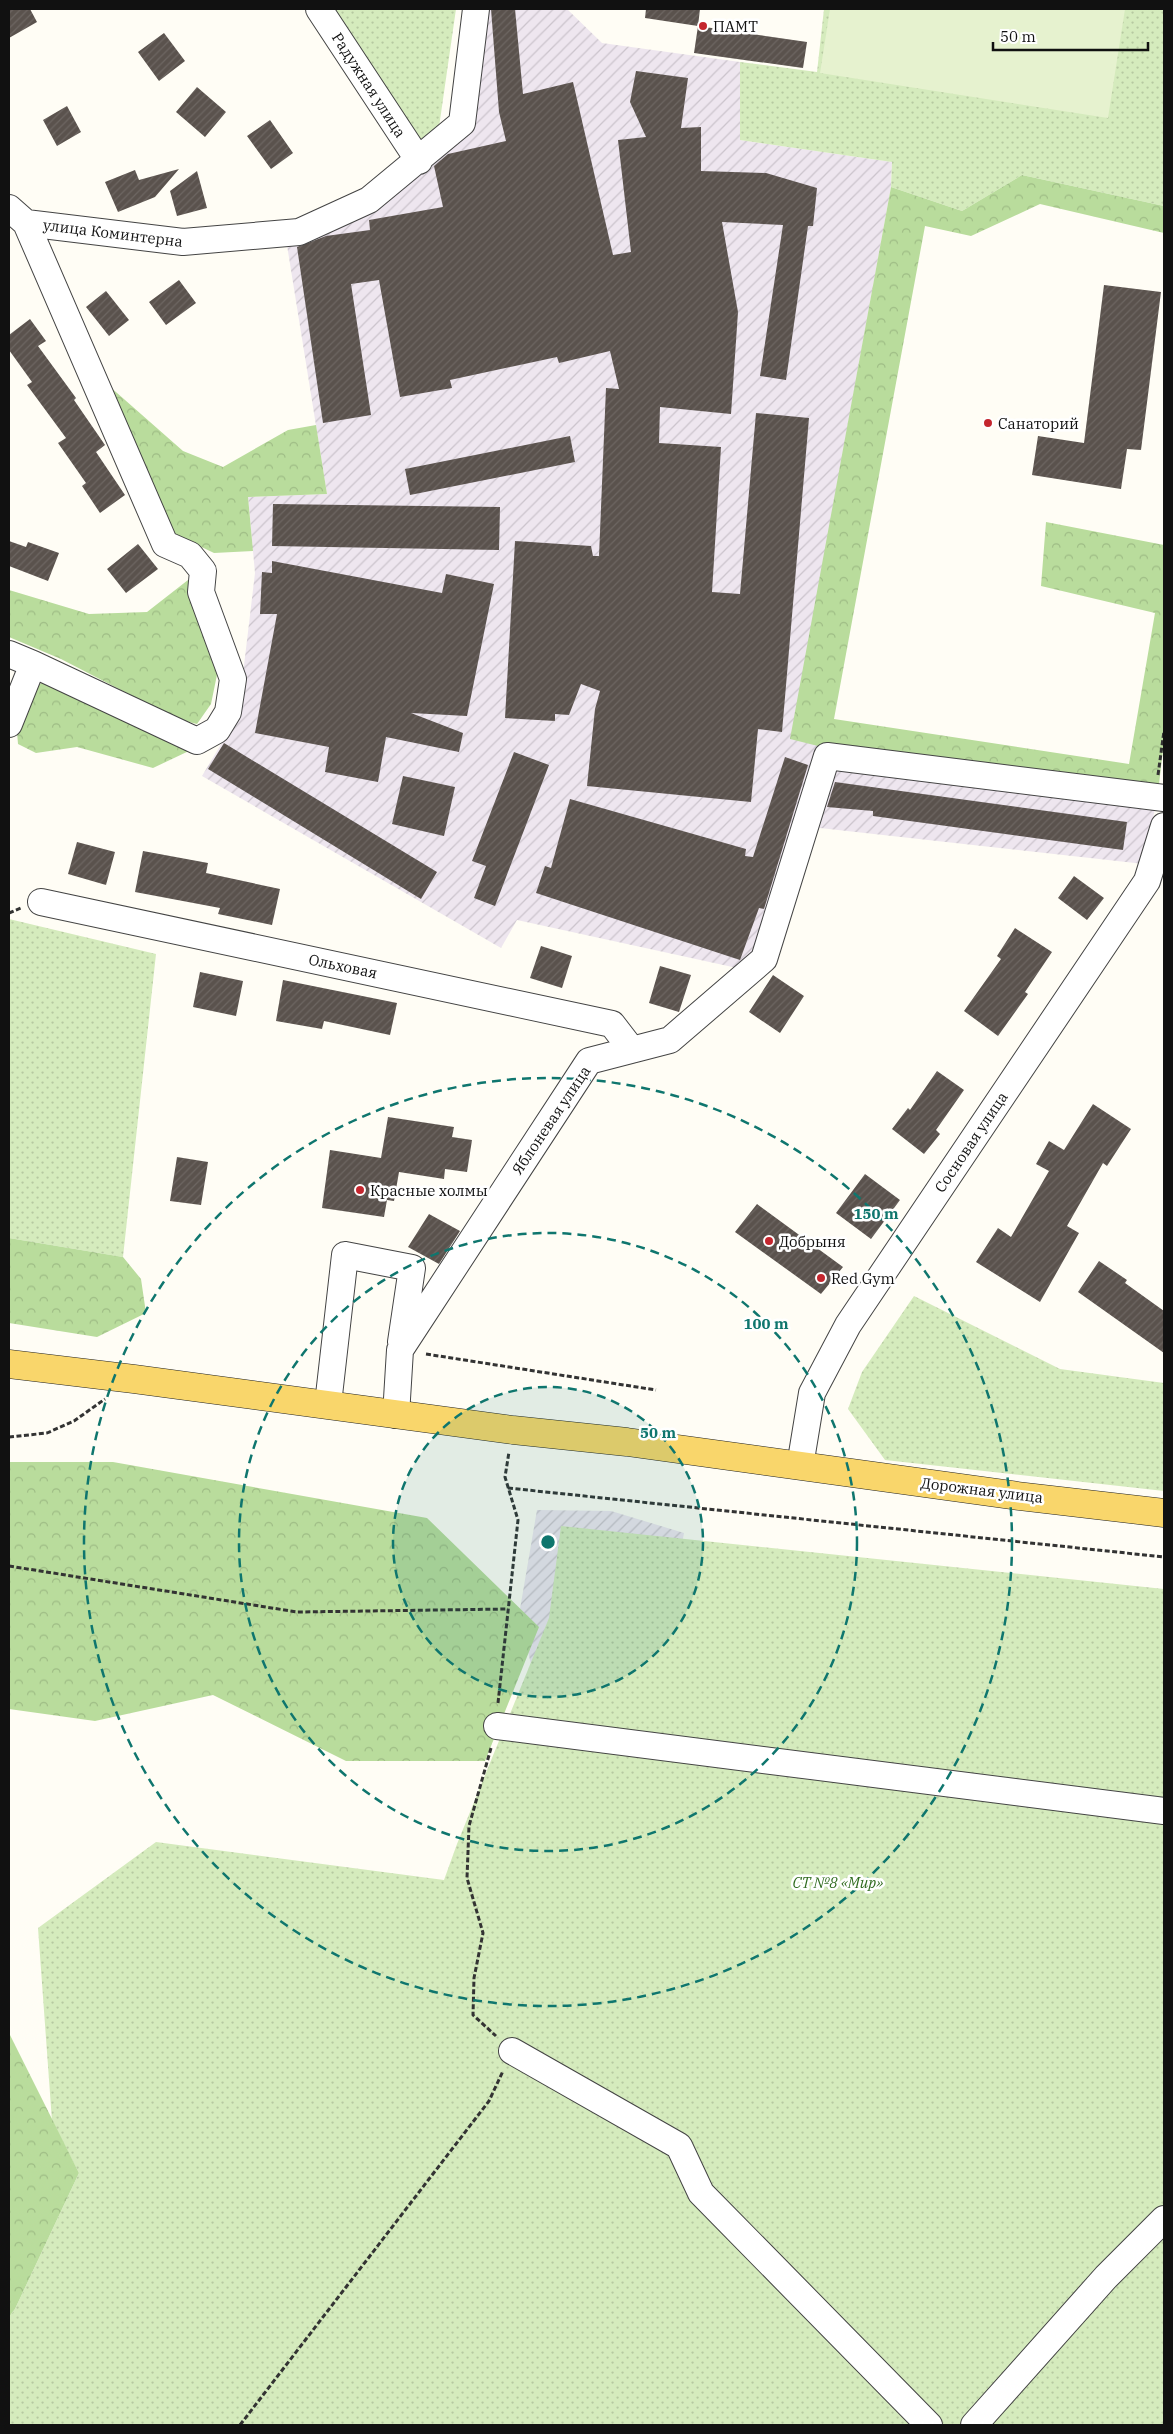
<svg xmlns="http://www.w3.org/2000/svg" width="1173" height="2434" font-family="'IBM Plex Serif',serif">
  <defs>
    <pattern id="industrial-furrows" width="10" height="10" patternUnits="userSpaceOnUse" patternTransform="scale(1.25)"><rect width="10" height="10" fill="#eee6ef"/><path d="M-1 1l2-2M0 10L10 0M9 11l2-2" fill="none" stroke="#cbc4cc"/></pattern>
    <pattern id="grass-dots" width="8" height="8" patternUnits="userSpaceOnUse" patternTransform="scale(1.25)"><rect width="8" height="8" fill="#d5ebbd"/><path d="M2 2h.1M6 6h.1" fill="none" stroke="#b6c8a1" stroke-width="1.8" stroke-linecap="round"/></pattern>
    <pattern id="forest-crowns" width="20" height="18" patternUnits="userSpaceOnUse" patternTransform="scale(1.25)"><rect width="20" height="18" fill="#b9dc9c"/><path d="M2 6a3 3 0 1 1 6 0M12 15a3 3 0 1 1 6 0" fill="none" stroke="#9ebc85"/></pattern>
    <pattern id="building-hatch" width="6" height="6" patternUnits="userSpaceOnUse" patternTransform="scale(1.25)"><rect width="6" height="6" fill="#5a524d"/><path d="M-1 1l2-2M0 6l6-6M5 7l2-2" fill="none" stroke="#6d6662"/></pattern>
  </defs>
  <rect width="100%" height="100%" fill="#fffdf5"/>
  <!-- industrial -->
  <path fill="url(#industrial-furrows)" d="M481 9H567L602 43 740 62V140L892 162 891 187 791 739 1158 793 1144 864 820 828 801 824 754 959 737 968 517 920 501 948 202 776 238 716 255 573 248 497 327 494 286 239 459 136Z
    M537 1510 611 1511 684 1533 645 1733 532 1668 519 1615Z"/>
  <!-- grass -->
  <path fill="url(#grass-dots)" d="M334 9H456L438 134 417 144Z
    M824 9H1164V206L1022 175 962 211 891 187 892 162 740 140V62L817 72Z
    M9 919 156 954 123 1257 9 1238Z
    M914 1296 1060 1369 1164 1383V1491L885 1460 848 1409 862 1372Z
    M561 1526 1164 1589V2425H9V2317L15 2309 79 2173 52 2121 38 1928 156 1842 444 1880 457 1844 549 1618Z"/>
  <!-- forest -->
  <path fill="url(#forest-crowns)" d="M1022 175 1164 206V233L1040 204 971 236 925 226 834 719 1129 764 1155 613 1041 586 1046 522 1164 545V741L1158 793 830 749 790 739 891 187 962 211Z
    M100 378 183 451 223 467 288 430 316 425 327 494 248 497 253 551 214 553 166 530Z
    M188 580 219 665 211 704 197 724 177 719 61 659 9 637V590L89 614 147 612Z
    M46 679 191 750 153 768 77 747 36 753 18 744 16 720 31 692Z
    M9 1238 123 1257 141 1279 146 1313 97 1337 9 1323Z
    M9 1462H113L427 1518 539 1627 485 1761H346L213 1695 95 1721 9 1709Z
    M9 2033 79 2173 15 2309 9 2317Z"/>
  <!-- pitch -->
  <path fill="#e6f2cf" d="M830 9H1125L1108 118 820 73Z"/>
  <!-- building -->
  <path fill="url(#building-hatch)" d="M9 9H30L37 22 9 38Z
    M491 9H515L523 94 573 82 613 255 631 252 618 140 646 137 630 102 636 71 688 78 681 128 701 127V171L766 173 817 188 813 226H808L786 380 760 376 783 225 722 222 738 312 731 414 660 407 659 443 721 447 712 592 740 594 756 413 809 418 782 732 758 729 751 802 587 786 595 709 600 691 581 684 569 715 555 714V721L505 718 515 541 591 546 593 556H599L606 388 619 389 610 351 559 363 557 357 450 380 452 388 400 397 379 280 351 284 371 415 323 423 297 247 326 236 370 230 369 220 443 207 434 166 448 154 506 141 499 112Z
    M646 9H700L698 26 645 18Z
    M698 26 807 42 803 68 694 53Z
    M164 33 185 61 159 81 138 52Z
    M197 87 226 112 205 137 176 112Z
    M67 106 81 132 57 146 43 120Z
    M270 120 293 153 271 169 247 136Z
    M179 169 155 197 118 212 105 182 135 170 139 180Z
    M197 171 207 208 177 216 170 191Z
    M179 280 196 303 166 325 149 302Z
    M1104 285 1161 292 1141 450 1127 449 1121 489 1032 475 1038 436 1084 443Z
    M106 291 129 320 109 336 86 307Z
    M30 319 46 341 38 346 76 398 74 400 105 445 96 452 125 495 100 513 82 486 86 483 58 443 66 438 27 385 32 382 9 350V335Z
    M570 436 575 462 410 495 405 469Z
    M273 504 500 507 499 550 272 546Z
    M9 541 26 547 28 542 59 553 48 581 9 566Z
    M138 544 158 569 126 593 107 569Z
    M272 561 442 593 446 574 494 584 467 716 411 713 463 733 459 752 386 737 378 782 325 772 329 747 255 733 277 614H260L262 572 272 573Z
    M224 743 437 872 421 899 208 769Z
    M514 752 549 765 495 906 474 898 486 866 472 861Z
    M785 757 808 765 764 909 759 908 740 960 536 893 545 866 551 868 570 799 746 849 745 856 753 857Z
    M403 776 455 787 444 836 392 824Z
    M835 782 1127 822 1123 850 873 816V811L827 807Z
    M77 842 115 852 106 885 68 874Z
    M143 851 208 863 206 873 280 889 272 925 218 914 220 908 135 892Z
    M1074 876 1104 898 1087 920 1058 898Z
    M1015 928 1052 952 1025 992 1028 994 998 1036 964 1011 1001 959 997 956Z
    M541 946 572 956 562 988 530 978Z
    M660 966 691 975 679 1012 649 1003Z
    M200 972 243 981 236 1016 193 1007Z
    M773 975 804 996 780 1033 749 1012Z
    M283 980 397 1003 390 1035 324 1021 322 1029 276 1021Z
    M937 1071 964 1090 936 1130 940 1134 924 1154 892 1129 908 1108 910 1110Z
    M1093 1104 1131 1129 1107 1166 1103 1163 1067 1226 1079 1233 1040 1302 976 1262 998 1228 1011 1237 1049 1171 1036 1164 1049 1141 1064 1150Z
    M388 1117 454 1127 452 1137 472 1140 467 1172 445 1169 444 1179 399 1172 394 1201 387 1200 384 1217 322 1208 330 1150 381 1158Z
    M177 1157 208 1162 201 1205 170 1201Z
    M865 1174 900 1200 871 1239 836 1213Z
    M757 1204 843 1267 821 1294 735 1232Z
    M429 1214 460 1231 439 1264 408 1247Z
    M1099 1261 1127 1280 1125 1283 1164 1311V1353L1078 1292Z"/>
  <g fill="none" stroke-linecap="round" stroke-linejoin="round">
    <defs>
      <path id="minor" d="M319 9 419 161
        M9 208 26 223 183 242 299 232 369 200 462 123 476 9
        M9 654 33 664
        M9 724 33 664 197 741 217 730 228 712 233 679 201 592 203 571 190 555 165 544 26 223
        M41 902 612 1024 632 1050
        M328 1404 345 1255 412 1268 401 1342
        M396 1415 400 1350 589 1061 670 1040 764 959 827 756 1164 798
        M800 1466 812 1393 848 1325 1147 881 1164 826
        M497 1726 1164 1811
        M512 2051 679 2146 701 2193 929 2425
        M974 2425 1106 2277 1164 2219"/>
      <path id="major" d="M9 1364 134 1379 513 1430 627 1442 1018 1496 1164 1513"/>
    </defs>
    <!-- minor casing -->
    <use href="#minor" stroke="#444" stroke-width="28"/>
    <!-- major casing -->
    <use href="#major" stroke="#222" stroke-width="29"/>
    <!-- path -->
    <path stroke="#333" stroke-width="3" stroke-dasharray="5 2.5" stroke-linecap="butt" d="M1158 775 1164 731
      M9 913 21 908
      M426 1354 656 1390
      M9 1437 47 1433 74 1421 105 1399
      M508 1488 1164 1557
      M9 1566 297 1612 508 1609
      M498 1703 518 1520 505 1477 509 1452
      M491 1748 469 1826 467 1878 483 1933 474 1978 473 2015 496 2036
      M240 2425 489 2101 503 2071"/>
    <!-- minor -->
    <use href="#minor" stroke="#fff" stroke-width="26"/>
    <!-- major -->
    <use href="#major" stroke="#f9d66b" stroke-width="28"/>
  </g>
  <!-- distance rings -->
  <circle cx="548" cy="1542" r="155" fill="#0f766e" fill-opacity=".12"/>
  <g fill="none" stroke="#0f766e" stroke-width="2.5" stroke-dasharray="9 6">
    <circle cx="548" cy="1542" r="155"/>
    <circle cx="548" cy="1542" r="309"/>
    <circle cx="548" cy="1542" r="464"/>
  </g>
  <!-- markers -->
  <g fill="#c4262e" stroke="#fff" stroke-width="2">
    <circle cx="703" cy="26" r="5"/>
    <circle cx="988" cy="423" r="5"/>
    <circle cx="360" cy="1190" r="5"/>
    <circle cx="769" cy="1241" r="5"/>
    <circle cx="821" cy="1278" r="5"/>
  </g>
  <g text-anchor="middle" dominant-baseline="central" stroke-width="5" stroke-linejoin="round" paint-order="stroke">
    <!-- poi labels -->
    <g font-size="15" fill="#111" stroke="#fff" text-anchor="start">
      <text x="713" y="26">ПАМТ</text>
      <text x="998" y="423">Санаторий</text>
      <text x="370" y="1190">Красные холмы</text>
      <text x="779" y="1241">Добрыня</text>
      <text x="831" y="1278">Red Gym</text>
    </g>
    <!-- street labels -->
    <g font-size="15" fill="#111" stroke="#fff">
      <text transform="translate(369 85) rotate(57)">Радужная улица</text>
      <text transform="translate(113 233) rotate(7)">улица Коминтерна</text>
      <text transform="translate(343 966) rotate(12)">Ольховая</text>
      <text transform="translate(551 1120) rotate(-56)">Яблоневая улица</text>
      <text transform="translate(971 1142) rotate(-56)">Сосновая улица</text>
      <text transform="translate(982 1490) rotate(7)">Дорожная улица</text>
    </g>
    <!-- park labels -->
    <g font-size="15" font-style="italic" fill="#2f6b1f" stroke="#fff">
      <text x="838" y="1882">СТ №8 «Мир»</text>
    </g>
  </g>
  <circle cx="548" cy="1542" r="8" fill="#0f766e" stroke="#fff" stroke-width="2.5"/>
  <g font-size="15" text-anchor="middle" font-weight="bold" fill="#0f766e" stroke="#fff" stroke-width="5" stroke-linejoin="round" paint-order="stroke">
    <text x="876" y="1219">150 m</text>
    <text x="766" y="1329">100 m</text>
    <text x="658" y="1438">50 m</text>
  </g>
  <!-- border -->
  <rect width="1173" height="2434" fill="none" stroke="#111111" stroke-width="20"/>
  <!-- scale -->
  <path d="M993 42v8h155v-8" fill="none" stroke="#111111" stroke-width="2.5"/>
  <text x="1000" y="42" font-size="15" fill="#111111" stroke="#ffffff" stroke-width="4" paint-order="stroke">50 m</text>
</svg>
